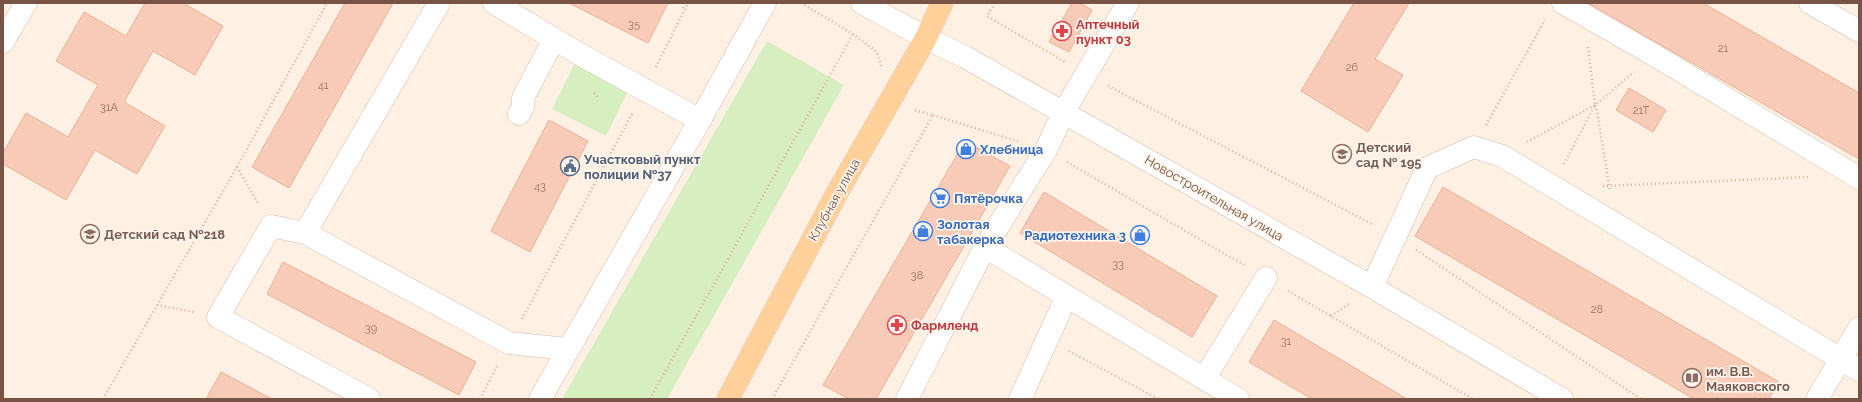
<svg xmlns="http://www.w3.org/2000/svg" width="1862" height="402" font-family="Raleway,sans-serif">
  <rect width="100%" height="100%" fill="#fef1e3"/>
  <!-- green -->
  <path fill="#d7eec0" d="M767 41 844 85 667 399H562Z
    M576 61 630 87 606 136 552 109Z"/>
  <!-- building -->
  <path fill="#f7cbb8" stroke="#ebaf96" d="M145 3H183L223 26 195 75 153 51 124 102 165 126 137 174 95 150 66 200 3 164V153L26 113 68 137 98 85 56 61 84 12 126 36Z
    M345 3H393L289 188 252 167Z
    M569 3H668L648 43Z
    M1072 3H1080L1092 10 1069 52 1049 42Z
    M1354 3H1409L1375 59 1403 75 1368 132 1301 91Z
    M1588 3H1703L1859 93V159Z
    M1629 88 1666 110 1653 132 1616 110Z
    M549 120 588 141 530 252 491 231Z
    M965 141 1010 166 876 399H849L823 385Z
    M1443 187 1779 382 1769 399H1694L1415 236Z
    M1044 192 1217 296 1192 337 1020 233Z
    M283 262 476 362 459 395 267 294Z
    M1274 320 1407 399H1312L1249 362Z
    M221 372 272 399H206Z"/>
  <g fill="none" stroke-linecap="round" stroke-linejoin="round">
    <defs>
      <path id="minor" d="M439 3 305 233 509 343 567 349
        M494 3 581 55 700 120
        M862 3 926 38 965 57 1372 287 1562 399
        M1563 3 1654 55 1859 178
        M1810 3 1859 31
        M3 42 26 3
        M519 114 523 107V98L554 39
        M305 233 271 226 218 317 369 399
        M985 247 1238 399
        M1372 287 1427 168 1474 147 1502 156 1859 370
        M1204 379 1266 278
        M540 399 700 120 765 3
        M907 399 985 247 1046 150 1063 113 1128 3
        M1020 399 1067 296
        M1817 399 1859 328"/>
      <path id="major" d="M728 399 837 193 926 38 942 3"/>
    </defs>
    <!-- minor casing -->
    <use href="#minor" stroke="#d3b9aa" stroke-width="23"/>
    <!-- major casing -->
    <use href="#major" stroke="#dcd2cf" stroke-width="23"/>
    <!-- path -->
    <path stroke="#dcae9a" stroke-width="2.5" stroke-dasharray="1 3" stroke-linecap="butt" d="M682 3 684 9
      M801 3 853 34 877 52 881 66
      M995 3 987 16 1065 62
      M656 67 688 3
      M1108 86 1372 224
      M594 93 599 99
      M1596 105 1610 191
      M933 115 1020 142
      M1486 125 1545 20
      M1527 142 1595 105 1634 72
      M1067 162 1244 265
      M1564 164 1595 105 1588 47
      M237 167 259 205
      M1603 186 1808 177
      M1416 250 1641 399
      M1288 291 1473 399
      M157 305 194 312
      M1331 316 1350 303
      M522 319 633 112
      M1069 351 1158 399
      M103 399 237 167 327 3
      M480 399 498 364
      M650 399 853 34
      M772 399 933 115 914 110"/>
    <!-- minor -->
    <use href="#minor" stroke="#fff" stroke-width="22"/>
    <!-- major -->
    <use href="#major" stroke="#ffd099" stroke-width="22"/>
  </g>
  <!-- icons -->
  <defs>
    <symbol id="pharmacy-ring" viewBox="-11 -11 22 22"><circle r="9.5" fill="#fff5eb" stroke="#e0444e" stroke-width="1.5"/><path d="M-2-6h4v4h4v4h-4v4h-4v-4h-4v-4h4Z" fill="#e0444e"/></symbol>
    <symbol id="shop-ring" viewBox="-11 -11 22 22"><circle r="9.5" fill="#fff5eb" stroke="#3f7fe0" stroke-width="1.5"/><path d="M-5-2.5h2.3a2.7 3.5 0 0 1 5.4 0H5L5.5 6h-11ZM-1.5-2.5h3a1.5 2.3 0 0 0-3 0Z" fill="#3f7fe0"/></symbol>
    <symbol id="school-ring" viewBox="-11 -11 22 22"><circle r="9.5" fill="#fff5eb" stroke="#8d6e63" stroke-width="1.5"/><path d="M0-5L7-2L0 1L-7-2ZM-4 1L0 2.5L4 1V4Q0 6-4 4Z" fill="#8d6e63"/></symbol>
    <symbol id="civic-ring" viewBox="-11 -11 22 22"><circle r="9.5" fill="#fff5eb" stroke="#5c6f8a" stroke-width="1.5"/><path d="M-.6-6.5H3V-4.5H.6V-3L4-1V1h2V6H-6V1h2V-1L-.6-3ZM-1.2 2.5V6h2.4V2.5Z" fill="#5c6f8a"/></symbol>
    <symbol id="supermarket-ring" viewBox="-11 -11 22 22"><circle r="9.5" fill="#fff5eb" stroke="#3f7fe0" stroke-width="1.5"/><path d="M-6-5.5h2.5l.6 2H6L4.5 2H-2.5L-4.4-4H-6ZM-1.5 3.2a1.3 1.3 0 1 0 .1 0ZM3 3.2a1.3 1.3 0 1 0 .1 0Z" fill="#3f7fe0"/></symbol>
    <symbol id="library-ring" viewBox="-11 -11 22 22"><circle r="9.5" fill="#fff5eb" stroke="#8d6e63" stroke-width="1.5"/><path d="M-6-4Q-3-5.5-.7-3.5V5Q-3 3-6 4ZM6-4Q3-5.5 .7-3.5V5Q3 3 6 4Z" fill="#8d6e63"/></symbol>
  </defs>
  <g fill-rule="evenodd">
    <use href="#pharmacy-ring" x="1051" y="20" width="22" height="22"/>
    <use href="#shop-ring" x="955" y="138" width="22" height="22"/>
    <use href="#school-ring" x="1331" y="143" width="22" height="22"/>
    <use href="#civic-ring" x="559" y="155" width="22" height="22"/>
    <use href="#supermarket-ring" x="929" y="187" width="22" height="22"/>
    <use href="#shop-ring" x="912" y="220" width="22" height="22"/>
    <use href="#school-ring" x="79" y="223" width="22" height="22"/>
    <use href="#shop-ring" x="1129" y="224" width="22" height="22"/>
    <use href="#pharmacy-ring" x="886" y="314" width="22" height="22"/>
    <use href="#library-ring" x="1681" y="367" width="22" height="22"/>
  </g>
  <g text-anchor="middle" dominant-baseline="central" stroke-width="3.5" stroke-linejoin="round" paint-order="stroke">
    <!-- number labels -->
    <g font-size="11" fill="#987162">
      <text x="634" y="24">35</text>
      <text x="1723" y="48">21</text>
      <text x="1352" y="67">26</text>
      <text x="323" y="85">41</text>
      <text x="109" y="107">31А</text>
      <text x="1641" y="110">21Т</text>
      <text x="540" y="186">43</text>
      <text x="1118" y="264">33</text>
      <text x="917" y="275">38</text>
      <text x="1597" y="309">28</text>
      <text x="371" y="328">39</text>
      <text x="1286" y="341">31</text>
    </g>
    <!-- health labels -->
    <g font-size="13" font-weight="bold" fill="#be3a42" stroke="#fff5eb" text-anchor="start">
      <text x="1076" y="24">Аптечный<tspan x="1076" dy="15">пункт 03</tspan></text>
      <text x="911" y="325">Фармленд</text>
    </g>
    <!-- education labels -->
    <g font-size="13" font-weight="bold" fill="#785e54" stroke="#fff5eb" text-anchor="start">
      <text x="1356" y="147">Детский<tspan x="1356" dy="15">сад № 195</tspan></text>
      <text x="104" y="234">Детский сад №218</text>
      <text x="1706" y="371">им. В.В.<tspan x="1706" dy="15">Маяковского</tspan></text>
    </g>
    <!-- shop labels -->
    <g font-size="13" font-weight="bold" fill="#366cbe" stroke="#fff5eb" text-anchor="start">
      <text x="980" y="149">Хлебница</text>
      <text x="954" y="198">Пятёрочка</text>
      <text x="937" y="224">Золотая<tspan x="937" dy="15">табакерка</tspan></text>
      <text x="1126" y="235" text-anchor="end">Радиотехника 3</text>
    </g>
    <!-- service labels -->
    <g font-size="13" font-weight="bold" fill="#4e5e75" stroke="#fff5eb" text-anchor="start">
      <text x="584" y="159">Участковый пункт<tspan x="584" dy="15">полиции №37</tspan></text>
    </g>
    <!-- street labels -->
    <g font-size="13" fill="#795346" stroke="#fff5eb">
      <text transform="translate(1214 198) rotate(30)">Новостроительная улица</text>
      <text transform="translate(834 200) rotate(-61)">Клубная улица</text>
    </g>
  </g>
  <!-- border -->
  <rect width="1862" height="402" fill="none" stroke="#795346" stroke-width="8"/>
</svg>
